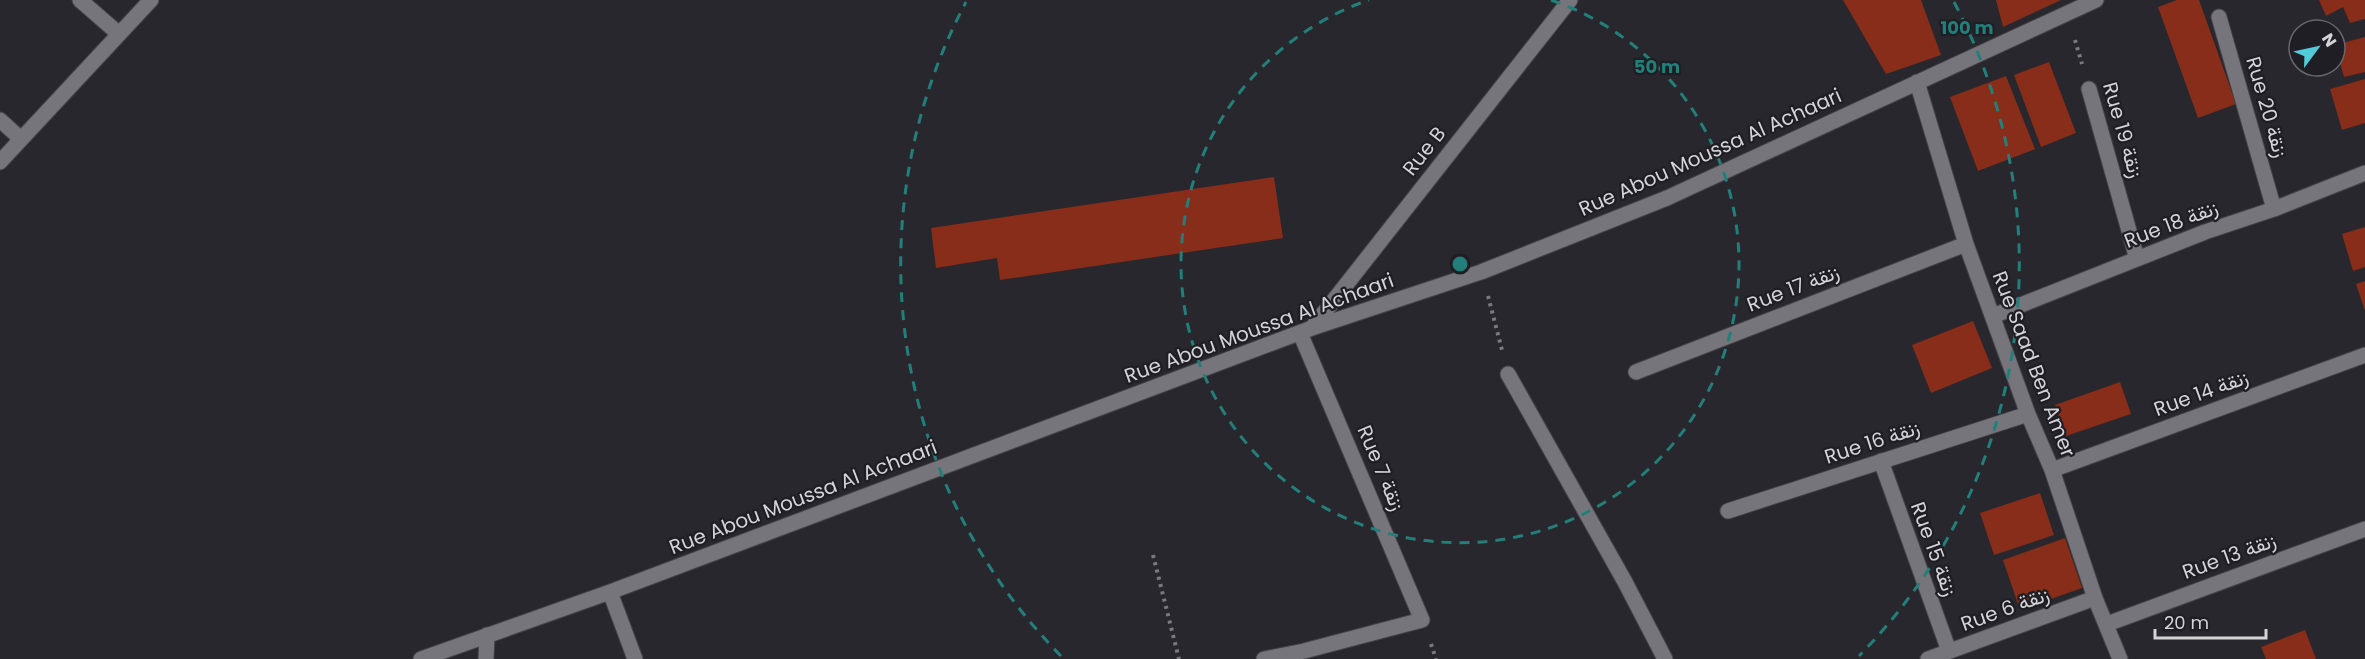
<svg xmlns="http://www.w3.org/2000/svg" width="2365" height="659" font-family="Poppins,Vazirmatn,sans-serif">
  <rect width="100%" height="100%" fill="#28272d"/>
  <!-- building -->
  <path fill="#872d19" d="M1843 0H1921L1941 55 1886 74Z
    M1996 0H2061L2003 27Z
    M2177 0H2199L2236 104 2198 118 2158 7Z
    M2319 0H2365V19L2350 23 2343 7 2326 16Z
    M2365 37V72L2344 77 2335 45Z
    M2049 62 2076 133 2041 147 2014 75Z
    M2006 76 2035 149 1978 171 1950 97Z
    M2365 79V123L2342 130 2330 89Z
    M1274 177 1283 238 1000 280 997 258 936 268 931 228Z
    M2365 227V267L2353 271 2342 234Z
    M2365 281V311L2356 284Z
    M1973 321 1992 368 1931 393 1912 345Z
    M2120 382 2131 414 2066 436 2055 405Z
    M2040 493 2054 535 1994 555 1980 513Z
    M2065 538 2082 588 2020 610 2003 560Z
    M2305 630 2316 659H2266L2261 647Z"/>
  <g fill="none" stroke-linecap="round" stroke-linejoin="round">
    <defs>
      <path id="minor" d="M80 0 119 34
        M2219 17 2274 209
        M1917 82 1966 244 2028 414 2052 470 2095 598 2120 659
        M2089 89 2137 259
        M0 120 21 139
        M0 162 151 0
        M1993 316 2205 232 2274 209 2365 173
        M1312 328 1570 0
        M1636 372 1966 244
        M1508 374 1625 582 1665 659
        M1881 461 1949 651
        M2052 470 2365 355
        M1728 511 2028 414
        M610 592 635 659
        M2107 624 2365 529
        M421 659 610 592 1312 328 1481 272 1667 198 2096 0
        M486 659 487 635
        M1264 659 1304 651 1422 620 1300 333
        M1928 659 2095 598"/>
    </defs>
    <!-- minor casing -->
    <use href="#minor" stroke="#444348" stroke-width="17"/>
    <!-- path -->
    <path stroke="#7a797e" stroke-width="4" stroke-dasharray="3 4.5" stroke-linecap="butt" d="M2075 40 2082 64
      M1488 296 1502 350
      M1153 555 1179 659
      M1431 644 1436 659"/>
    <!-- minor -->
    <use href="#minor" stroke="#76757c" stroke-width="15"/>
  </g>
  <!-- distance rings -->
  <g fill="none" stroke="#237f79" stroke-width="3" stroke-dasharray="10 8">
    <path d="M1551 0A279 279 0 1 1 1369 0"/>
    <path d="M1061 656A559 559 0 0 1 966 2M1954 2A559 559 0 0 1 1859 656"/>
  </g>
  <g text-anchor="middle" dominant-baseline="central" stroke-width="4.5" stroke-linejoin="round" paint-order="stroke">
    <!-- street labels -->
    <g font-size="20" fill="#d4d3d8" stroke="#1e1e24">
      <text transform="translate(2267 107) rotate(74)">Rue 20 زنقة</text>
      <text transform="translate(2123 130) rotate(74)">Rue 19 زنقة</text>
      <text transform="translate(1424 151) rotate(-52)">Rue B</text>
      <text transform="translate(1710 152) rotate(-24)">Rue Abou Moussa Al Achaari</text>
      <text transform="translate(2171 224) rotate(-21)">Rue 18 زنقة</text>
      <text transform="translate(1793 288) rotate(-21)">Rue 17 زنقة</text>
      <text transform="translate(1259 328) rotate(-20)">Rue Abou Moussa Al Achaari</text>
      <text transform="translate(2034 364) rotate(69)">Rue Saad Ben Amer</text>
      <text transform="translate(2201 393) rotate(-20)">Rue 14 زنقة</text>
      <text transform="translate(1872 442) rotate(-18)">Rue 16 زنقة</text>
      <text transform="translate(1381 468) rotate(67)">Rue 7 زنقة</text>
      <text transform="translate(803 497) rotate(-21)">Rue Abou Moussa Al Achaari</text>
      <text transform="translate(1934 549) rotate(70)">Rue 15 زنقة</text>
      <text transform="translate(2229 556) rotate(-20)">Rue 13 زنقة</text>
      <text transform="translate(2005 609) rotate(-20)">Rue 6 زنقة</text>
    </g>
  </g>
  <circle cx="1460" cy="264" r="9" fill="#237f79" stroke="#1e1e24" stroke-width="3"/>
  <g font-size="18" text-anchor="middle" font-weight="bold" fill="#237f79" stroke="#1e1e24" stroke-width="4.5" stroke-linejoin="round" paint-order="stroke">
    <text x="1967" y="34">100 m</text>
    <text x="1657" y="73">50 m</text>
  </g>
  <!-- north arrow -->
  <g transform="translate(2317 48) rotate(57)"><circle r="28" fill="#1e1e24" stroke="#67666c" stroke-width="1.5"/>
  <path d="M0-4.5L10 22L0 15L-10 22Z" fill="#52cbd9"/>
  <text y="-9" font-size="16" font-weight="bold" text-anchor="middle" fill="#d4d3d8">N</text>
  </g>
  <!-- scale -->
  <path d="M2155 629v9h111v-9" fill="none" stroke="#d4d3d8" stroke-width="3"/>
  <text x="2164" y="629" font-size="18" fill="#d4d3d8" stroke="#1e1e24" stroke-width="4.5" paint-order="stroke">20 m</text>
</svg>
